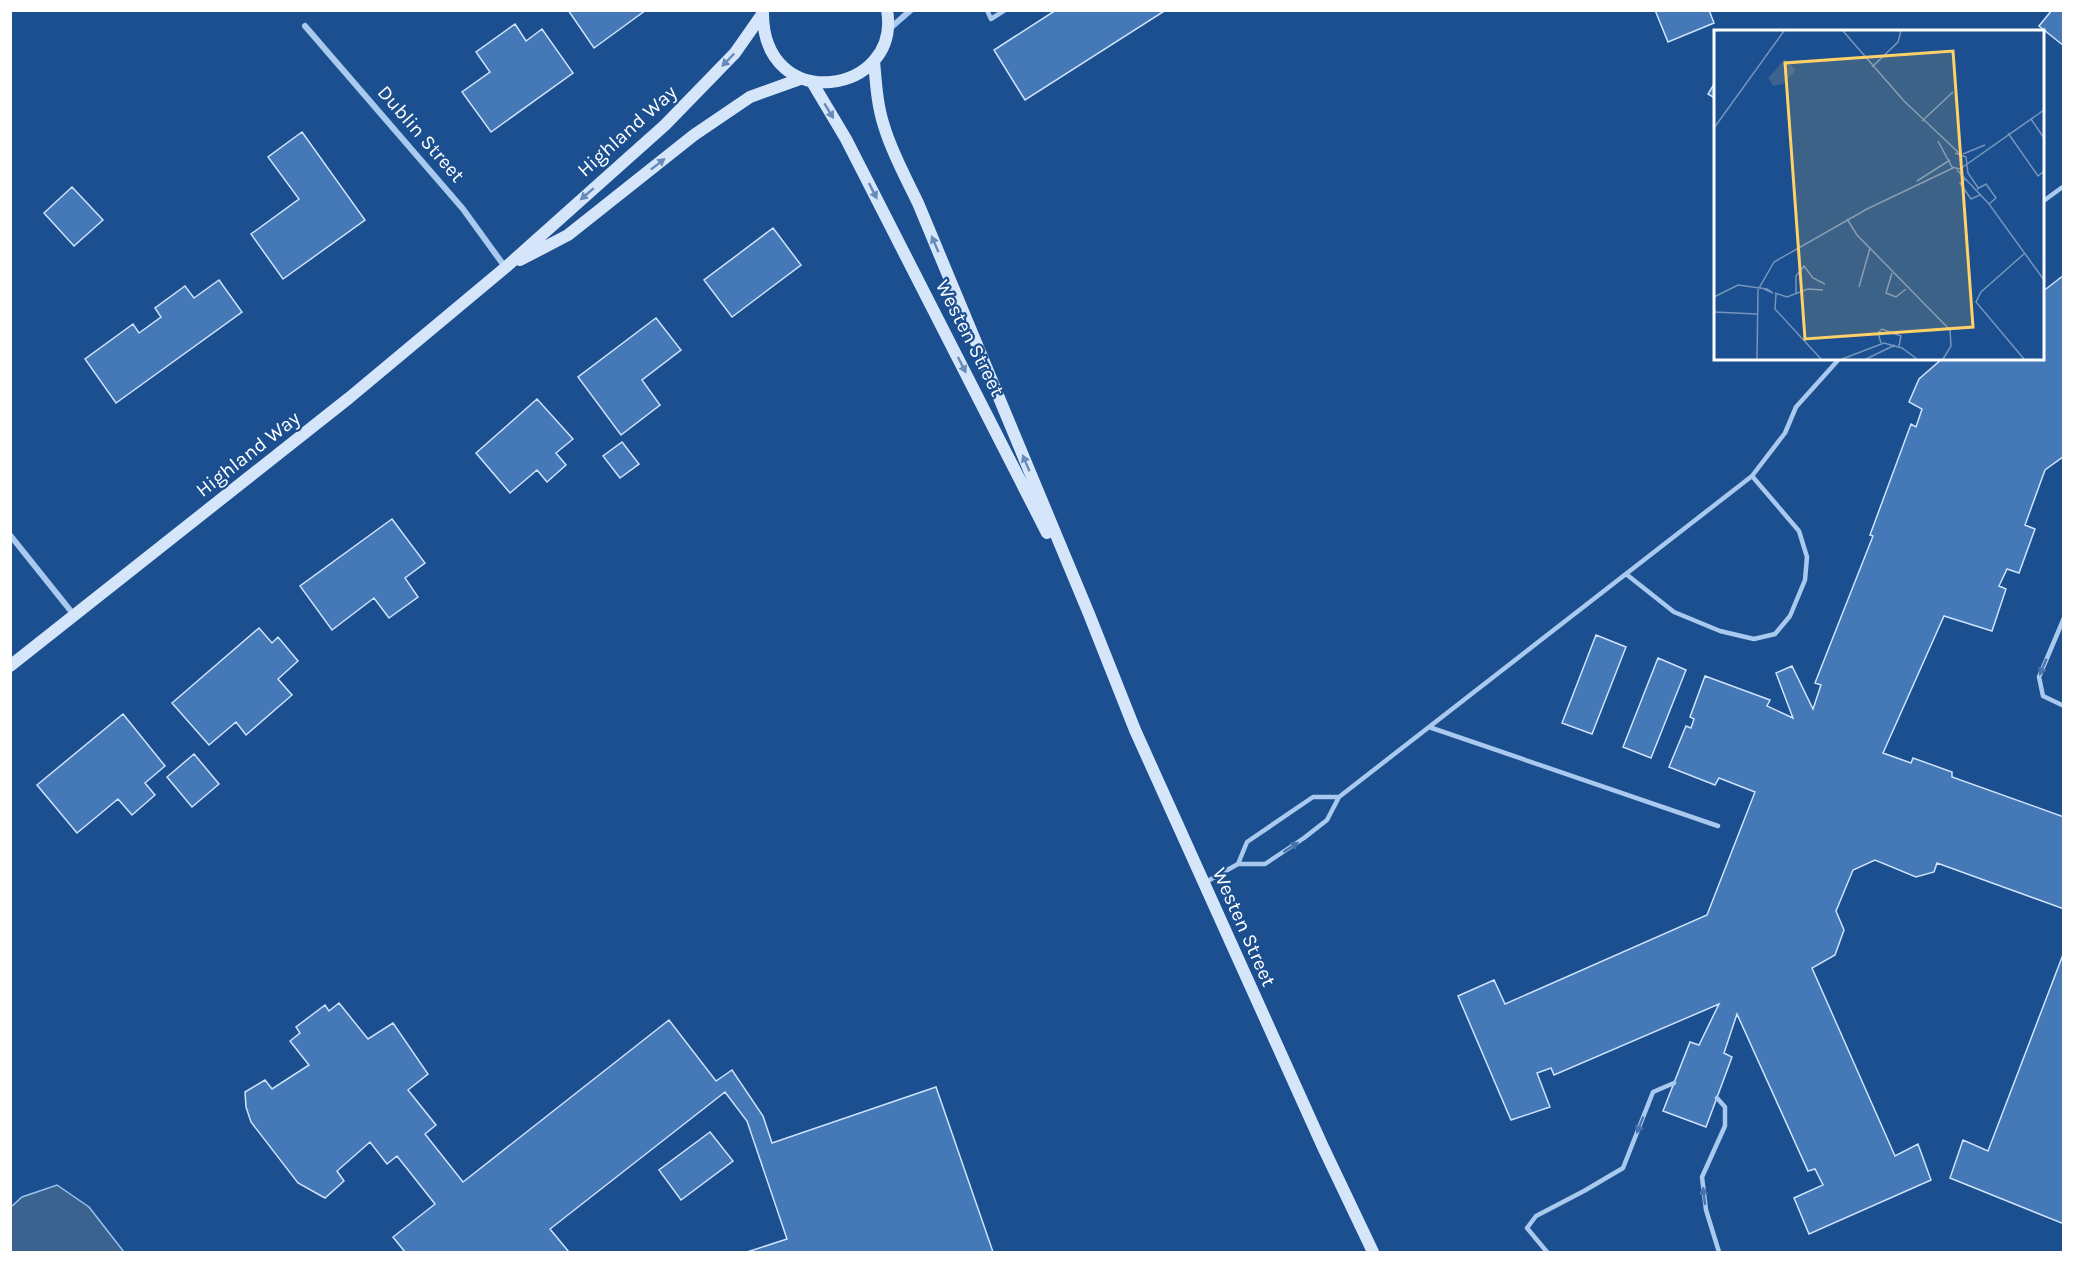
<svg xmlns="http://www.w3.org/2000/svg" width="2074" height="1263" font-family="Karla,sans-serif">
  <rect width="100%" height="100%" fill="#1b4f8f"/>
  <!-- water -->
  <path fill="#3c6290" stroke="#9cc4f0" stroke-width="1.5" d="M57 1185 89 1207 124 1252H11V1207L22 1197Z"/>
  <!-- building -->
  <path fill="#4478b7" stroke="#cfe3fa" stroke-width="1.5" d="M568 10H646L594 48Z
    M1056 10H1166L1025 100 994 50Z
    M1655 10H1709L1714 23 1668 42Z
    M2052 10H2064V46L2039 26Z
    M515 24 526 41 542 29 573 73 491 132 462 92 490 72 476 52Z
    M1716 81V99L1708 94Z
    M302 132 365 220 283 279 251 234 299 199 268 157Z
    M72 187 103 220 74 246 44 213Z
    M773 228 801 265 732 317 704 280Z
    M2064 275V456L2045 470 2025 525 2035 529 2019 573 2007 569 1999 586 2006 589 1992 631 1944 616 1883 753 1911 763 1913 758 1952 772V777L2064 817V909L1937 863 1934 872 1916 877 1875 860 1853 870 1836 911 1844 930 1835 955 1812 968 1895 1156 1918 1144 1931 1180 1809 1234 1794 1198 1823 1185 1815 1169 1808 1171 1737 1014 1724 1053 1732 1057 1706 1127 1663 1111 1690 1042 1699 1045 1719 1004 1554 1075 1551 1068 1537 1073 1550 1107 1511 1120 1458 996 1494 980 1505 1004 1707 915 1755 792 1719 778 1715 785 1669 767 1686 726 1691 728 1694 719 1690 717 1705 676 1770 700 1767 706 1793 718 1776 673 1792 666 1813 709 1821 685 1815 683 1873 536 1870 535 1911 424 1916 427 1922 409 1909 402 1919 379 1943 358H2042V292Z
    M219 280 242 312 116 403 85 359 133 324 139 333 161 317 155 308 185 286 194 298Z
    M656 318 681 350 642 380 660 405 621 435 578 377Z
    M537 399 573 439 556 453 566 465 547 482 537 470 510 493 476 453Z
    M622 442 639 464 620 478 603 456Z
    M392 519 425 563 405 578 418 597 389 618 374 598 332 630 300 586Z
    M259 628 272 643 278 637 298 661 278 679 292 695 246 735 236 722 209 745 172 703Z
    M1596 635 1626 647 1592 734 1562 723Z
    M1658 658 1686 670 1651 758 1623 747Z
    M123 714 165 766 145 783 155 795 132 815 118 799 77 833 37 785Z
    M194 754 219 784 192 807 167 777Z
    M2064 952V1224L1950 1178 1963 1140 1988 1151Z
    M339 1003 368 1039 393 1023 428 1074 408 1090 436 1125 425 1134 463 1182 669 1020 716 1081 732 1070 763 1116 772 1143 936 1087 993 1252H747L787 1239 747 1121 725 1092 550 1229 569 1252H405L393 1237 435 1204 397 1156 387 1164 370 1142 337 1171 344 1181 325 1198 298 1183 251 1122 246 1107 245 1092 265 1080 272 1089 309 1065 290 1041 300 1033 296 1027 325 1005 329 1011Z
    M710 1132 733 1161 681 1200 659 1170Z"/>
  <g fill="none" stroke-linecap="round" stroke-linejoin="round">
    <!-- lane -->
    <path stroke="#a9c9ee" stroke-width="4.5" d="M987 10 991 19 1005 10
      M2042 202 2064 186
      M1626 574 1674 612 1720 631 1754 639 1775 634 1790 616 1805 580 1807 557 1799 531 1752 476
      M2064 618 2039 677 2043 696 2064 706
      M1429 727 1718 826
      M1238 864 1247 842 1313 797H1339
      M1206 882 1238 864H1265L1304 838 1327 820 1339 797 1752 476 1785 433 1796 407 1840 358
      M1717 1098 1725 1107V1126L1702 1177 1706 1210 1719 1252
      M1547 1252 1527 1228 1536 1216 1584 1191 1623 1168 1653 1092 1674 1083"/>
    <!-- street -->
    <path stroke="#a9c9ee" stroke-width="6" d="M305 26 463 209 505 267
      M888 30 911 10
      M10 535 74 615"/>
    <!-- secondary -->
    <path stroke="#d6e6fa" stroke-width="12" d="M763 13C763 116 902 95 887 10
      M874 61C876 83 877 105 884 126 892 153 906 178 918 203L1089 614 1135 730 1323 1147 1373 1252
      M812 82 846 139 1047 533
      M520 260 568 235 694 135 750 97 800 79
      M10 666 349 398 506 267 665 125 735 53 763 13"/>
  </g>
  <!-- one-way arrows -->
  <defs><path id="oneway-solid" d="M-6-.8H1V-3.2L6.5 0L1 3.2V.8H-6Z" transform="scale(1.5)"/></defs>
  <g fill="#668bba">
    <use href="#oneway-solid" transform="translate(728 60) rotate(134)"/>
    <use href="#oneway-solid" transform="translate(829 111) rotate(59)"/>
    <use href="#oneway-solid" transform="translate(658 164) rotate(-38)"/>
    <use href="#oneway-solid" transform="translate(873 191) rotate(63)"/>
    <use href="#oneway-solid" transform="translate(587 194) rotate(139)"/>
    <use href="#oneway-solid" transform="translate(935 244) rotate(-113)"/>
    <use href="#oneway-solid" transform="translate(962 365) rotate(63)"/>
    <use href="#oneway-solid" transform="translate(1026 463) rotate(-113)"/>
  </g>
  <g fill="#4674ac">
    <use href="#oneway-solid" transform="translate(2043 667) rotate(113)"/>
    <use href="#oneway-solid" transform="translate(1291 847) rotate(-33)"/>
    <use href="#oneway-solid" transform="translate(1640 1125) rotate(112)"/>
    <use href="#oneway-solid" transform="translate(1704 1196) rotate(-97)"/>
  </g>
  <g text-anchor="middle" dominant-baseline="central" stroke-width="4.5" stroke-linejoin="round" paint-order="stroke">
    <!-- street labels -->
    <g font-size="20" fill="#fff" stroke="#1b4f8f">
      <text transform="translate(627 131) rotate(-42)">Highland Way</text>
      <text transform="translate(421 134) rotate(49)">Dublin Street</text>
      <text transform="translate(970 338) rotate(63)">Westen Street</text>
      <text transform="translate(248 454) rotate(-38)">Highland Way</text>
      <text transform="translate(1244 927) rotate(66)">Westen Street</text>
    </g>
  </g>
  <!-- overview -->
  <g transform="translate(1714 30)">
    <rect width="330" height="330" fill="#1b4f8f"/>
    <path d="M71 29 82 40 69 54 59 56 54 48Z" fill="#3c6290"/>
    <path fill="none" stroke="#7695bc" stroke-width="1.5" d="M129 1 190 71 245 123M158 37 184 12 187 1M317 89 330 108M208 91 239 62M0 98 70 1M294 103 324 146 330 141M224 111 238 137 246 139 330 80M241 123 252 127 254 143 265 159M249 124 271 115M243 140 275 174 330 250M252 149 246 153 257 169 266 165M203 151 236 130M263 159 272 154 282 168 275 174M133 189 143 205 236 300 237 316 229 329M178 243 172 263 182 267 192 259M145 257 156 218M61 263 73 267 94 259 109 260M62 264 61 279 107 329M82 264V246L90 236 99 248 111 254M0 267 24 255 53 259 59 263 50 259M0 282 43 284M167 313 164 303 168 299 187 306 185 316M43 329 44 260 60 232 153 179 239 138M128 329 170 313 188 318 203 329M152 329 181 315M310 329 262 272 267 262 311 223"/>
    <path fill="#ffd166" fill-opacity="0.15" stroke="#ffd166" stroke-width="3" d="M239 21 259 297 91 309 71 33Z"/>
    <rect width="330" height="330" fill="none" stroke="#fff" stroke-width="3"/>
  </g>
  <!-- border -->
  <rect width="2074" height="1263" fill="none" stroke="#ffffff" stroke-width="24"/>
</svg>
